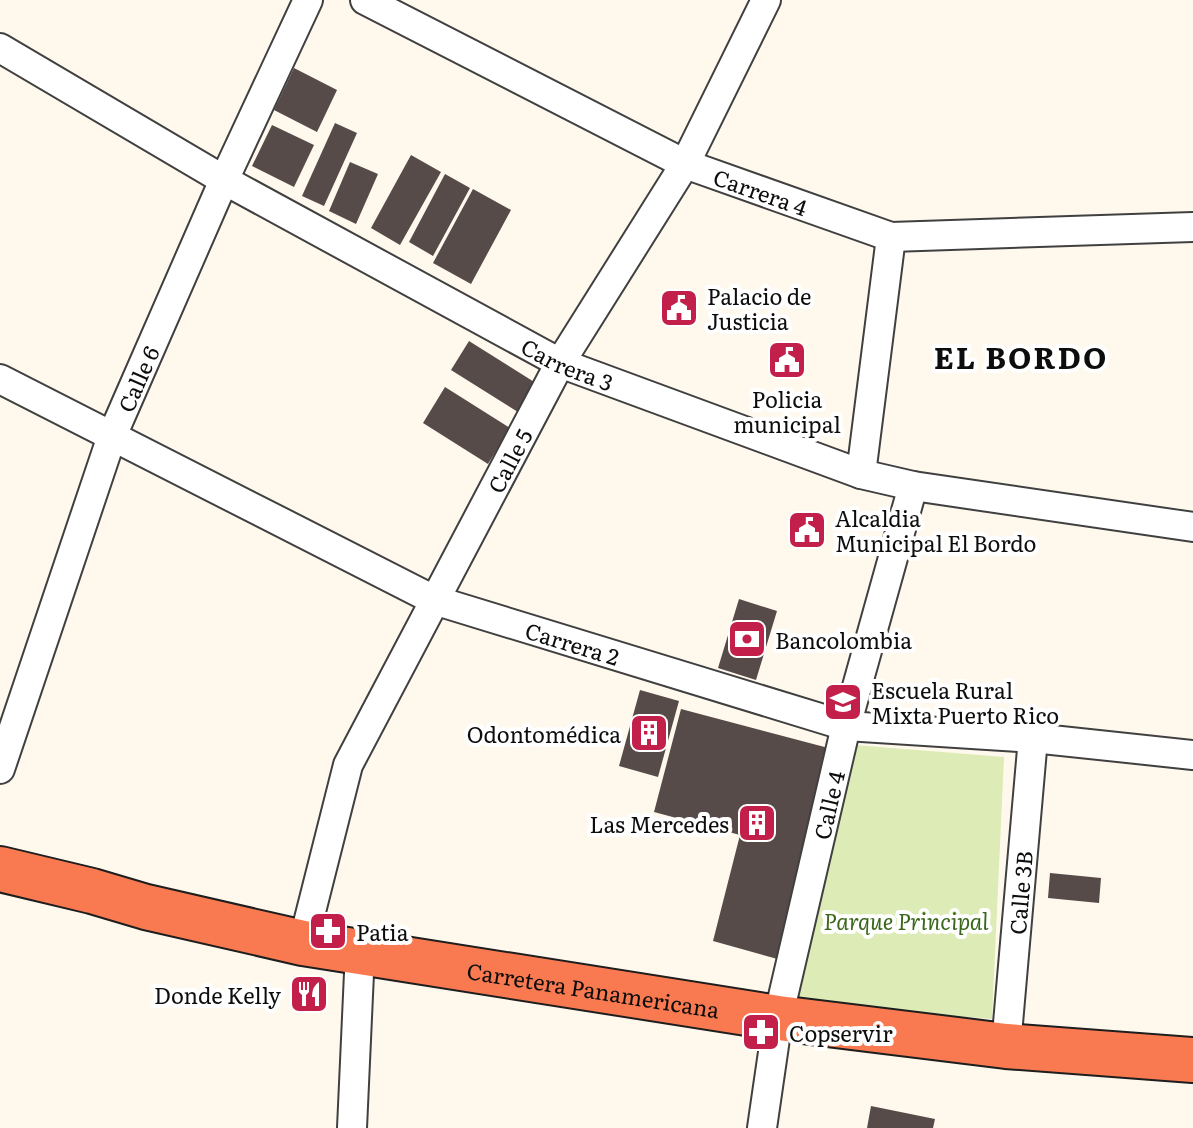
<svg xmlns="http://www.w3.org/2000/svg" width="1193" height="1128" font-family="Literata,serif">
  <rect width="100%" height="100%" fill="#fff8ed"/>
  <!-- green -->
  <path fill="#ddebb6" d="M855 745 1004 757 992 1019 793 1003Z"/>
  <!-- building -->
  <path fill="#564b49" d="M294 68 337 90 317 132 274 110Z
    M335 123 357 133 324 206 302 196Z
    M272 125 314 145 294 187 252 166Z
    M411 155 441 172 400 245 371 228Z
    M350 162 378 174 356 224 329 211Z
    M445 174 470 188 433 256 409 242Z
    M473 189 511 210 471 284 433 263Z
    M469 341 539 385 521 414 451 370Z
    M445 387 510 428 488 464 423 423Z
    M739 599 777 611 756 680 718 668Z
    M640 690 679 701 658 777 619 766Z
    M681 709 836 750 781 960 713 941 740 835 654 812Z
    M1050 873 1101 878 1099 903 1048 898Z
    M871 1106 935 1119 933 1128H867Z"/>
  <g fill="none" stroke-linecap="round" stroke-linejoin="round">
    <defs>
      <g id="street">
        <path id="s1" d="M365 0 685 164 891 237 1193 227"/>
        <path id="s2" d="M0 48 224 180 560 363 861 474 913 486 1193 527"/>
        <path id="s3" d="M0 379 434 600 846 726 1033 738 1193 755"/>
        <path d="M861 474 891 237"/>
        <path id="s4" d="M0 769 112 436 224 180 308 0"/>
        <path id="s5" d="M303 943 348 765 560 363 685 164 766 0"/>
        <path id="s6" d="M1006 1046 1033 738"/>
        <path d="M352 1128 360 951"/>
        <path id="s7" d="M762 1128 778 1018 846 726 913 486"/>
      </g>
      <g id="highway">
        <path id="s8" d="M0 869 92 891 146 907 303 943 778 1018 1006 1046 1193 1060"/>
      </g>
    </defs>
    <!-- street casing -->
    <use href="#street" stroke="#404040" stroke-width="32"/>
    <!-- highway casing -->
    <use href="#highway" stroke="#1e1e1e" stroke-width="48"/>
    <!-- street -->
    <use href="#street" stroke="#fff" stroke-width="28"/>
    <!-- highway -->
    <use href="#highway" stroke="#f97a51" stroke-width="44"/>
  </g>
  <!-- icons -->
  <defs>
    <symbol id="civic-square" viewBox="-11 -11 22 22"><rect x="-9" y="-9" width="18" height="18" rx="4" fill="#c2204b" stroke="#fff"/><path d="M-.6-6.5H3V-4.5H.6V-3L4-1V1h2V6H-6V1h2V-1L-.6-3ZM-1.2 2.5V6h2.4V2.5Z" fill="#fff"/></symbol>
    <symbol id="bank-square" viewBox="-11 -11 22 22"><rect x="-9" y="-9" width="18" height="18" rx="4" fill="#c2204b" stroke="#fff"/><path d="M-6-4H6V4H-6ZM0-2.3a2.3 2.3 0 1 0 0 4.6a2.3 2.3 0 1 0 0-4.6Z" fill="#fff"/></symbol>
    <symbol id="school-square" viewBox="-11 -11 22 22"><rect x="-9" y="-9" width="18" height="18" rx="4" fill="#c2204b" stroke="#fff"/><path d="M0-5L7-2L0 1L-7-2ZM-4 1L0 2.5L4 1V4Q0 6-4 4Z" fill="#fff"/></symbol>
    <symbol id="building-square" viewBox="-11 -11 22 22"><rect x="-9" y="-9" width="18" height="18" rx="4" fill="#c2204b" stroke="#fff"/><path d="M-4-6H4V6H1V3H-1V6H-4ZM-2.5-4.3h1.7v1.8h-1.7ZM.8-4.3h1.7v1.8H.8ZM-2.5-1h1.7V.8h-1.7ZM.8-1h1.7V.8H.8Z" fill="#fff"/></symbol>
    <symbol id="pharmacy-square" viewBox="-11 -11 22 22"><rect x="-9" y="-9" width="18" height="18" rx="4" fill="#c2204b" stroke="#fff"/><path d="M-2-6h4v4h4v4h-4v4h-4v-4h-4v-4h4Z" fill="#fff"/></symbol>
    <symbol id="restaurant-square" viewBox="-11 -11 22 22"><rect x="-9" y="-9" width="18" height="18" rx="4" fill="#c2204b" stroke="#fff"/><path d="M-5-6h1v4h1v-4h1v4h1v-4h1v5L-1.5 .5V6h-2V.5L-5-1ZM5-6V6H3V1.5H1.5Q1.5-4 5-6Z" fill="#fff"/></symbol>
  </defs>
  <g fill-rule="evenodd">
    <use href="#civic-square" x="657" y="286" width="44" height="44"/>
    <use href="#civic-square" x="765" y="338" width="44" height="44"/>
    <use href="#civic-square" x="785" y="508" width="44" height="44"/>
    <use href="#bank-square" x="725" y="617" width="44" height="44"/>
    <use href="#school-square" x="821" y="680" width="44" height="44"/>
    <use href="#building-square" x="627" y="711" width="44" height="44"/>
    <use href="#building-square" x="735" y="801" width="44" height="44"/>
    <use href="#pharmacy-square" x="306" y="909" width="44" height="44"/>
    <use href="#restaurant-square" x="287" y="972" width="44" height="44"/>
    <use href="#pharmacy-square" x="739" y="1010" width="44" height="44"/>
  </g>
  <g text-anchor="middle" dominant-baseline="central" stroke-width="8" stroke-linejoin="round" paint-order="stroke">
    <!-- street labels -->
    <g font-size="22" fill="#0d0d0d" stroke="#fff">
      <text stroke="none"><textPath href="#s1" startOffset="440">Carrera 4</textPath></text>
      <text stroke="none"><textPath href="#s2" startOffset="650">Carrera 3</textPath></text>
      <text stroke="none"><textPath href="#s4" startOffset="414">Calle 6</textPath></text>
      <text stroke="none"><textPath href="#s5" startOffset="528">Calle 5</textPath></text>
      <text stroke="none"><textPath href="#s3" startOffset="632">Carrera 2</textPath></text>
      <text stroke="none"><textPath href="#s7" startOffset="330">Calle 4</textPath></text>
      <text stroke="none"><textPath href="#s6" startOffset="154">Calle 3B</textPath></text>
      <text stroke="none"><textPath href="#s8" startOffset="606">Carretera Panamericana</textPath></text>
    </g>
    <!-- poi labels -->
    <g font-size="22" fill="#0d0d0d" stroke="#fff" text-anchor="start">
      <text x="707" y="295">Palacio de<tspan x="707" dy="25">Justicia</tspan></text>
      <text x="787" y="398" text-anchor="middle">Policia<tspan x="787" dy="25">municipal</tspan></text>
      <text x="835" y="517">Alcaldia<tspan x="835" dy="25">Municipal El Bordo</tspan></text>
      <text x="775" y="639">Bancolombia</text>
      <text x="871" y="689">Escuela Rural<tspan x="871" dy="25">Mixta Puerto Rico</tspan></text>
      <text x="621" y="733" text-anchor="end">Odontomédica</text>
      <text x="729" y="823" text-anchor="end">Las Mercedes</text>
      <text x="356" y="931">Patia</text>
      <text x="281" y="994" text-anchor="end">Donde Kelly</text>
      <text x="789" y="1032">Copservir</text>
    </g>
    <!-- park labels -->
    <g font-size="22" font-style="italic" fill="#3b671b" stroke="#fff">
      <text x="906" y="920">Parque Principal</text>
    </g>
    <!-- district labels -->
    <g font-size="30" font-weight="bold" letter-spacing="2" fill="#0d0d0d" stroke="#fff">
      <text x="1021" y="356">EL BORDO</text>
    </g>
  </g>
</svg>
